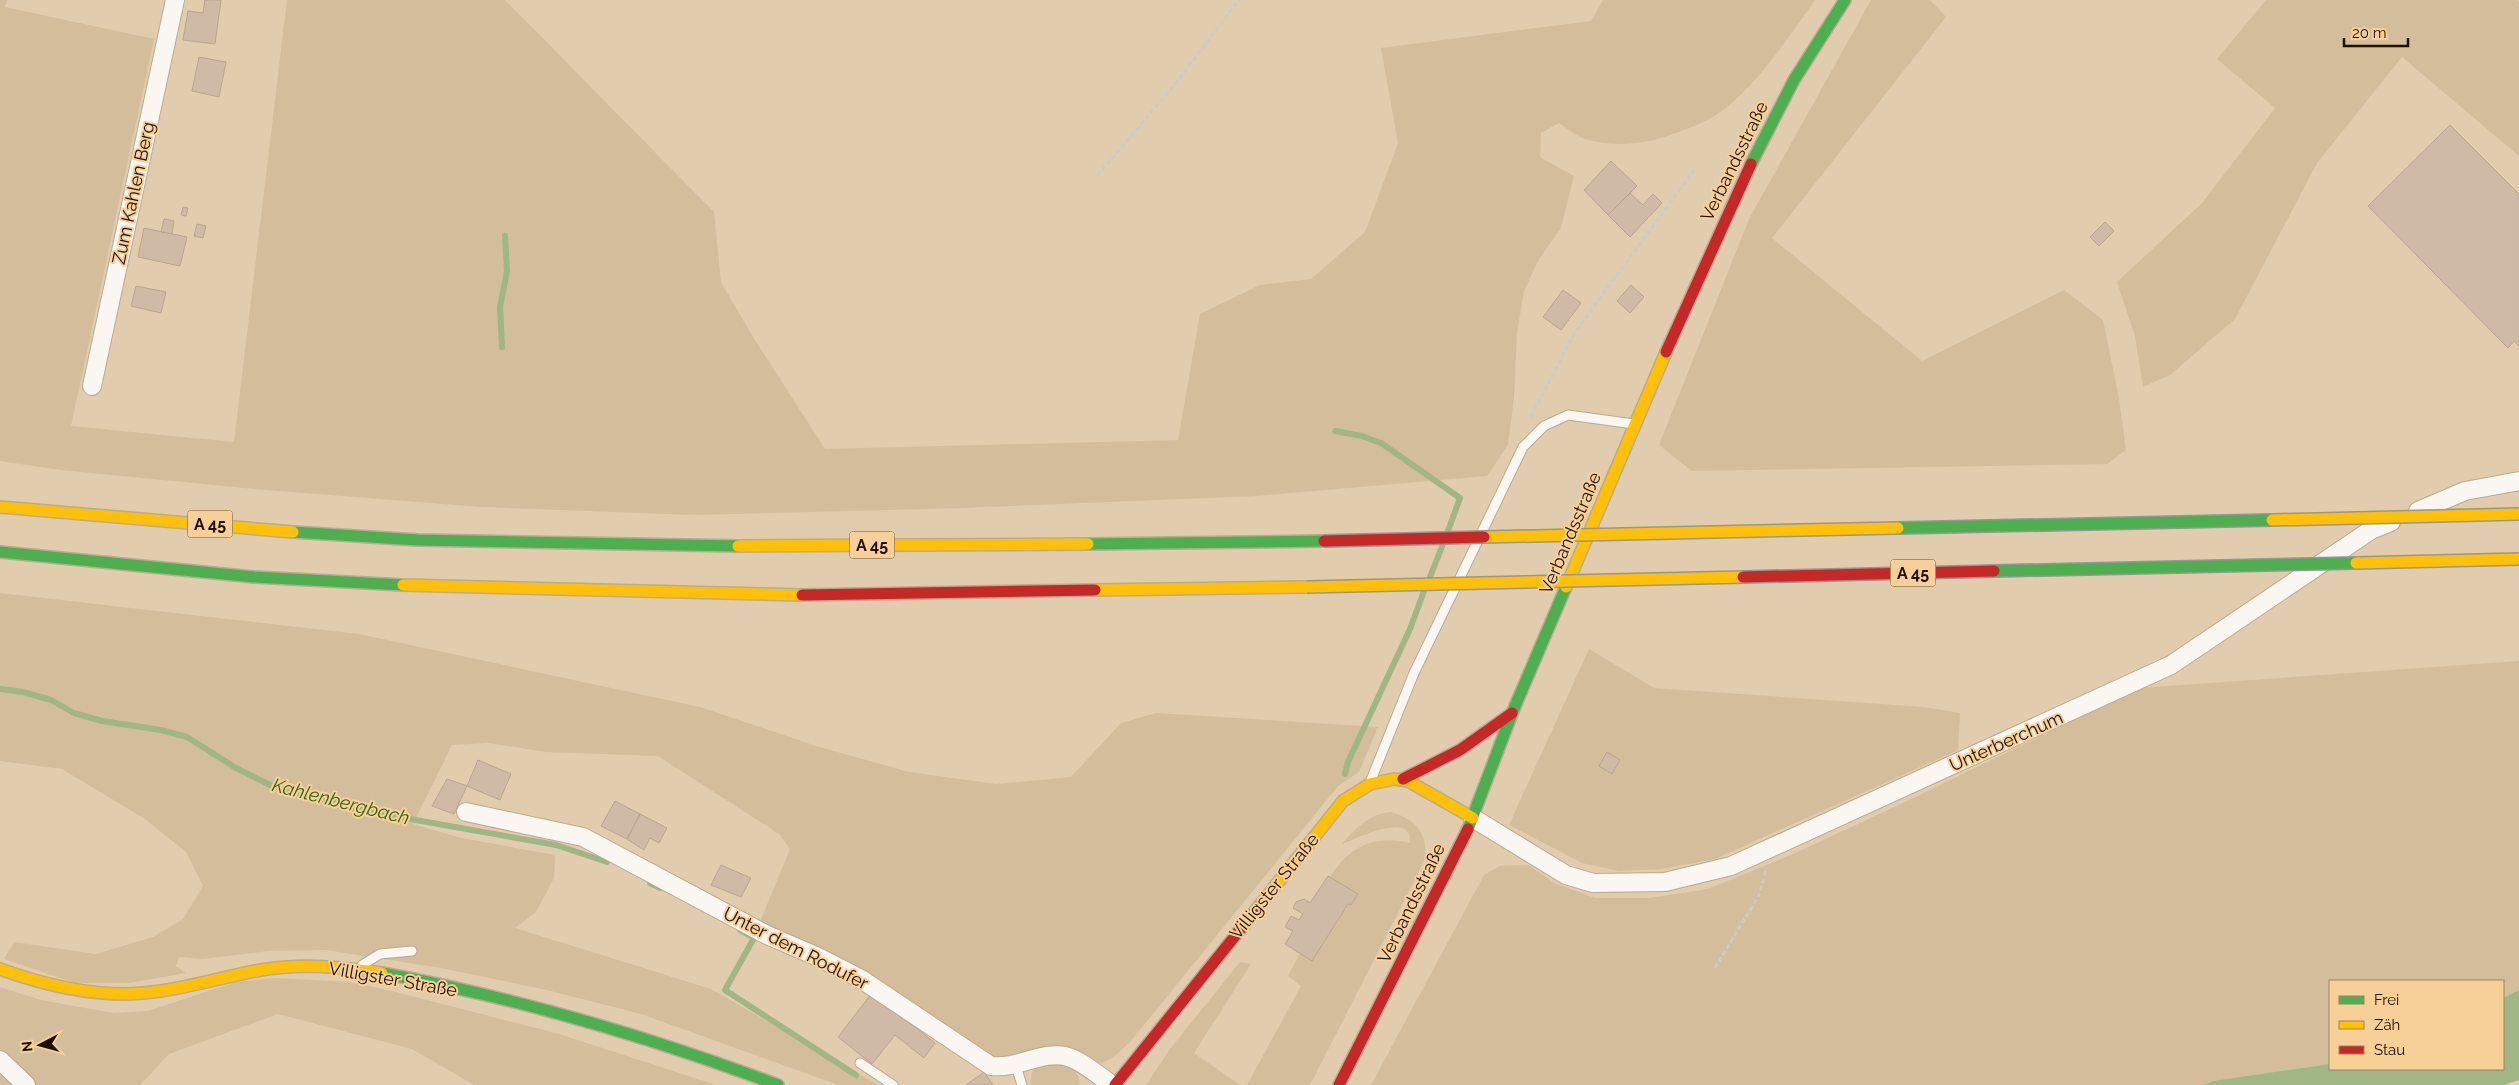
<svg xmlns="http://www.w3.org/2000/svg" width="2519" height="1085" font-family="Raleway,sans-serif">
  <rect width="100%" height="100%" fill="#e1ccad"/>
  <!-- green -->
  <path fill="#d4bd9b" d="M0 0H7L5 7 154 39 71 426 234 442 287 0H505L714 212 721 282 753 337 825 449 1178 440 1200 314 1260 285 1311 279 1365 232 1398 143 1381 48 1591 21 1603 0H1815C1788 38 1755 89 1716 115 1700 125 1682 131 1664 137 1639 145 1611 147 1585 139 1576 136 1567 128 1559 123L1541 133 1540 157 1574 176 1561 228 1539 259 1524 291 1517 333 1514 397 1508 445 1487 476 1257 496 963 508 692 515 481 507 254 489 61 470 0 461Z
    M1871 0H1930L1946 17 1772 238 1922 361 2064 290 2103 320 2119 398 2126 450 2107 464 1692 471 1659 445 1749 219Z
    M2266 0H2517L2519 2V156L2402 57 2317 163 2235 319 2170 375 2143 387 2135 336 2117 282 2202 203 2275 108 2217 59Z
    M0 593 359 634 700 707 816 746 909 772 996 784 1071 777 1121 723 1156 713 1378 727 1359 772 1338 786 1131 1041C1120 1051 1112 1061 1097 1064L994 1061 759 924 790 849 779 834 658 756 546 752 488 743 452 745 413 824 461 838 555 855 554 878 536 912 515 928 711 989 878 1085H838L641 1014 547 990 441 968 326 950 268 951 202 959 179 957 176 966 186 973 129 983H75L4 959 14 942 96 954 153 937 183 919 203 886 186 852 145 819 62 769 0 761Z
    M1589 649 1654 688 1924 707 1960 713 1958 750 1715 859 1662 869 1619 871 1582 863 1509 825Z
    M2519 661V990L2503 998V981H2330V1064L2213 1081 2204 1085H1371L1484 875 1500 866 1528 865 1554 883 1595 898H1650L1708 889 1791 855 1901 804 2139 688Z
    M1391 812C1417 820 1430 835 1424 862L1310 1085H1247L1301 986 1288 976 1300 953 1312 961 1348 904 1351 905 1358 894 1330 877C1349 847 1374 834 1410 843 1413 810 1358 838 1342 844 1356 828 1369 814 1391 812Z
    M1240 962 1251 964 1194 1053 1240 1085H1146L1170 1049Z
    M275 978 350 982 392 991 559 1034 716 1085H474L412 1049 278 1014 169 1054 140 1085H0V987L41 1000 113 1013 148 1011 236 982Z
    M1057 1062C1071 1067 1079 1069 1080 1085H1030L1032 1072 1038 1066Z"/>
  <!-- water -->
  <path fill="#a0b684" d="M2519 990V1080L2504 1085H2204L2213 1081 2330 1064V1069H2503V998Z"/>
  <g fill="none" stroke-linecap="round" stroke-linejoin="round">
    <!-- stream -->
    <path stroke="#a0b684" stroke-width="6" d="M502 347 500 307 507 271 505 236
      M1335 431 1362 436 1381 443 1460 498 1448 531
      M1430 577 1443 544
      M0 689 23 692 51 700 74 713 102 721 161 730 187 737 236 768 270 785 316 798 365 811 556 845 607 862
      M1345 774 1348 762 1410 629 1424 591
      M650 883 660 888
      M740 930 754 938 725 990 856 1075"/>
  </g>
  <!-- building -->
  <path fill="#cfbaa5" stroke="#b9a690" d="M205 0H221L215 44 183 40 188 11 203 13Z
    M199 57 226 62 219 97 192 91Z
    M2450 125 2519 194V346L2514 341 2508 348 2368 206Z
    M1611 161 1637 186 1608 215 1584 190Z
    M1630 193 1643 205 1653 194 1662 203 1630 237 1608 215Z
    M183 207 188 208 186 216 181 215Z
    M164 219 174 221 172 234 161 232Z
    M2105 222 2114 231 2099 246 2090 237Z
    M197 224 206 226 203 238 194 236Z
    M144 228 187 237 180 266 138 257Z
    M1631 285 1644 297 1630 313 1617 301Z
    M136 286 166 292 161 313 131 306Z
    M1563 290 1581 303 1561 330 1543 317Z
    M1607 752 1620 760 1612 774 1599 766Z
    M478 760 511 774 500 800 467 786Z
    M447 779 467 786 454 814 432 806Z
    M615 801 640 814 627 839 601 826Z
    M640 814 667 828 659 843 650 838 644 850 627 839Z
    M721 865 751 878 741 897 711 885Z
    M1328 876 1358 894 1351 905 1348 904 1312 961 1285 944 1293 931 1285 927 1291 916 1299 920 1303 914 1293 908 1296 902 1304 899 1310 903Z
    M872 993 935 1043 924 1058 895 1035 872 1064 838 1037Z
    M984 1072 993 1085H966Z"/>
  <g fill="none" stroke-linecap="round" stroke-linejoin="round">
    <defs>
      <path id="lane" d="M1371 780 1414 673 1523 447 1544 426 1568 415 1634 424
        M362 965 380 954 412 951
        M860 1063 893 1085
        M1016 1066 1022 1085"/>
      <path id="street" d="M92 386 175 0
        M2418 511 2465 491 2519 481
        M466 812 583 837 767 935 818 957 861 979 991 1066C1018 1069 1042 1051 1065 1056 1081 1060 1098 1075 1112 1085
        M1473 818 1566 875 1593 883 1665 882 1731 866 2171 665 2371 530 2391 522
        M0 1060 26 1085"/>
      <path id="fast" d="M1751 164 1794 80 1845 0
        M293 532 418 540 738 546
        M1088 544 1324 541
        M0 552 254 577 403 585
        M1468 829 1513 711 1566 587
        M382 973C517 998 650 1037 778 1085"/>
      <path id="slow" d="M0 507 293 532
        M738 546 1088 544
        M403 585 802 595
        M1566 587 1666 352
        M1095 590 1307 587
        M1260 905 1343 801 1370 784 1394 779 1408 781 1473 818
        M0 969C41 984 83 994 126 994 173 993 216 978 261 970 302 963 342 967 382 973"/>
      <path id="jam" d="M1666 352 1751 164
        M802 595 1095 590
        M1403 779 1460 750 1512 713
        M1115 1085 1260 905
        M1339 1085 1468 829"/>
    </defs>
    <!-- lane casing -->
    <use href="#lane" stroke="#baaa91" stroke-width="11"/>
    <!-- street casing -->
    <use href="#street" stroke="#baaa91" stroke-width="20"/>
    <!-- fast casing -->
    <use href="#fast" stroke="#baaa91" stroke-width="14"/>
    <!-- slow casing -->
    <use href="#slow" stroke="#baaa91" stroke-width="14"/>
    <!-- jam casing -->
    <use href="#jam" stroke="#baaa91" stroke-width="14"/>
    <!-- path -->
    <path stroke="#d1cac1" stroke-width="3" stroke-dasharray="5 2.5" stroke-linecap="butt" d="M1097 176 1172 88 1239 0
      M1531 417 1574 334 1694 170
      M1715 968 1759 895 1766 870"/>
    <!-- lane -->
    <use href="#lane" stroke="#faf7f3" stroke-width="9"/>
    <!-- street -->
    <use href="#street" stroke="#faf7f3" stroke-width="18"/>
    <!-- fast -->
    <use href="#fast" stroke="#4caf50" stroke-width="11"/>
    <!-- slow -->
    <use href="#slow" stroke="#ffc107" stroke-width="11"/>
    <!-- jam -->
    <use href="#jam" stroke="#c62828" stroke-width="11"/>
    <defs>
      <path id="fast-bridge" d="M1898 528 2272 520
        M1994 571 2356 563"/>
      <path id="slow-bridge" d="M2272 520 2519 514
        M1484 537 1898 528
        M2356 563 2519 559
        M1307 587 1743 577"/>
      <path id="jam-bridge" d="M1324 541 1484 537
        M1743 577 1994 571"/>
    </defs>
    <!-- fast-bridge casing -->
    <use href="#fast-bridge" stroke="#979694" stroke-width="14" stroke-linecap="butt"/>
    <!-- slow-bridge casing -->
    <use href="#slow-bridge" stroke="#979694" stroke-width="14" stroke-linecap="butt"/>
    <!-- jam-bridge casing -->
    <use href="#jam-bridge" stroke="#979694" stroke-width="14" stroke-linecap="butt"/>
    <!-- fast-bridge -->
    <use href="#fast-bridge" stroke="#4caf50" stroke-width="11"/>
    <!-- slow-bridge -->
    <use href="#slow-bridge" stroke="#ffc107" stroke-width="11"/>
    <!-- jam-bridge -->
    <use href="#jam-bridge" stroke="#c62828" stroke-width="11"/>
  </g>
  <g text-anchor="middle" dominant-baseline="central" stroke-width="4" stroke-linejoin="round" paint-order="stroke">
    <!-- shield labels -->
    <g fill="#f7d097" stroke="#5e4a2d" stroke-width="1">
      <rect x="187.5" y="510.5" width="45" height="27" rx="4"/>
      <rect x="849.5" y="531.5" width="45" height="27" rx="4"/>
      <rect x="1890.5" y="559.5" width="45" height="27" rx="4"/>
    </g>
    <g font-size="16" font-weight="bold" fill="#1d1000">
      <text x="210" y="524">A 45</text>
      <text x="872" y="545">A 45</text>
      <text x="1913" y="573">A 45</text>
    </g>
    <!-- street labels -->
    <g font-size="18" fill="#1d1000" stroke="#f7d097">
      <text transform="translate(1734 161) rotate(-64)">Verbandsstraße</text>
      <text transform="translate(133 193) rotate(-78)">Zum Kahlen Berg</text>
      <text transform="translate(1570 533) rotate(-67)">Verbandsstraße</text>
      <text transform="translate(2006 741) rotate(-24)">Unterberchum</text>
      <text transform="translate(1274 886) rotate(-51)">Villigster Straße</text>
      <text transform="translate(1411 903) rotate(-64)">Verbandsstraße</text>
      <text transform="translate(796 948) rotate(27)">Unter dem Rodufer</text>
      <text transform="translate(393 979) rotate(10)">Villigster Straße</text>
    </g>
    <!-- water labels -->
    <g font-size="19" font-style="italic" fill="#326415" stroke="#f7d097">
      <text transform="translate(341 801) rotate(14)">Kahlenbergbach</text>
    </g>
  </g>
  <!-- legend -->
  <rect x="2329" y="980" width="175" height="90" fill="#f7d097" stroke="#a0835b"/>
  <rect x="2339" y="996" width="25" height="8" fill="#4caf50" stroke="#a0835b"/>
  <text x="2374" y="1005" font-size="15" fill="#1d1000">Frei</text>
  <rect x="2339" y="1021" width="25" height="8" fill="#ffc107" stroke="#a0835b"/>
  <text x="2374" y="1030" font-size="15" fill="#1d1000">Zäh</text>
  <rect x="2339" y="1046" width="25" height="8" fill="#c62828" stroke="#a0835b"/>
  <text x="2374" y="1055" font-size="15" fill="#1d1000">Stau</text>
  <!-- north arrow -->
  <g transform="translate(40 1045) rotate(264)" stroke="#f7d097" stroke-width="4" paint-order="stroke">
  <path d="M0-4L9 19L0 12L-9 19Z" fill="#1d1000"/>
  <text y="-8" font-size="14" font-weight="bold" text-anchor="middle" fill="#1d1000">N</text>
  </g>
  <!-- scale -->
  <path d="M2344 38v8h64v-8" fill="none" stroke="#1d1000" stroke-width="2.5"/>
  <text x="2352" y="38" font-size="15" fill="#1d1000" stroke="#f7d097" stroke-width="4" paint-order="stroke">20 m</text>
</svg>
